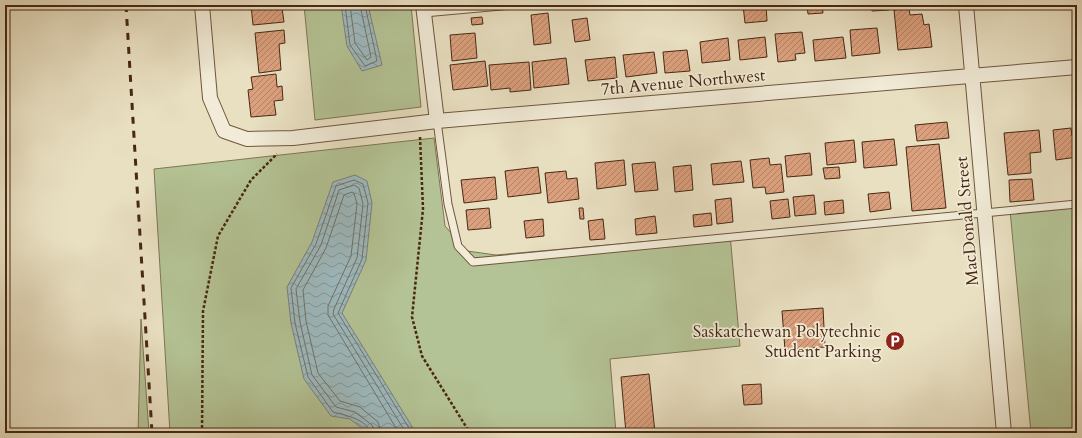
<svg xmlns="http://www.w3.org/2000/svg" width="1082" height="438" font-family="Cardo,serif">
  <defs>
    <pattern id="water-waves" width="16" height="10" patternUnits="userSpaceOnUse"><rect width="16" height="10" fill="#9dbabf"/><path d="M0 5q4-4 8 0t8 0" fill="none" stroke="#82979a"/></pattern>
    <pattern id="building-hatch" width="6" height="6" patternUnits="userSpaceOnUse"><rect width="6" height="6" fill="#dba07d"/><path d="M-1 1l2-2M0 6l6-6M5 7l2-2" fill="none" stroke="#b48265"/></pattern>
  </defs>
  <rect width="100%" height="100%" fill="#e9e0c2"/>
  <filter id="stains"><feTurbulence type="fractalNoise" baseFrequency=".005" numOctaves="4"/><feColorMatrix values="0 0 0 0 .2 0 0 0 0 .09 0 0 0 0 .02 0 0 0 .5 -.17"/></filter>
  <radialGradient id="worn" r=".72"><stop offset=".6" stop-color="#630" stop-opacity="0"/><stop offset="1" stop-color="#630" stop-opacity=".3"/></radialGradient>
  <!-- green -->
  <path fill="#b4c395" stroke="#7e7654" d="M304 5H411L421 107 315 120Z
    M434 138 445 226 467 251 496 255 730 234 740 346 610 359 616 433H170L154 169Z
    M1077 204V433H1031L1010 210Z
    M141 319 149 433H138Z"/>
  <!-- water -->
  <path fill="url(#water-waves)" stroke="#7b807a" d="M341 5H368L382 65 362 71 347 46Z
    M355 175 367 181 372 203 366 260 342 313 416 433H368L350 419 331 416 304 379 291 323 287 287 312 242 333 182Z"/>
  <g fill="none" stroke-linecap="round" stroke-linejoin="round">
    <!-- shore -->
    <path stroke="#727169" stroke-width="1" d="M345 5 350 45 365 66 377 61 365 5
      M350 5 355 43 367 60 371 57 360 5
      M370 433C368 419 344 415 333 412L308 377 295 323 291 288 316 244 336 186 354 180 363 184 368 203 362 259 338 313 412 433
      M375 433 372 425 355 412 336 407 312 375 300 322 296 289 321 245 339 190 354 185 359 188 363 204 357 258 334 309 333 314 406 433
      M381 433 378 422 360 407 340 401 318 373 306 321 303 290 326 248 344 195 352 192 354 193 357 204 351 256 328 306V315L399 433"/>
  </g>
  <!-- building -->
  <path fill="url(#building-hatch)" stroke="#482813" d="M251 5H277V9L282 8 284 22 253 25Z
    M743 5H766L767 21 745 23Z
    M807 5H822L823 13 808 14Z
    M871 5H889V10L872 11Z
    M909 8 910 15 922 14 924 25 929 24 932 47 898 50 894 10Z
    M548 13 551 43 534 45 531 15Z
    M482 17 483 24 472 25 471 18Z
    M587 18 590 40 575 42 572 20Z
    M877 28 880 53 852 56 850 30Z
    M284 30 285 43 279 44 281 70 259 73 255 33Z
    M802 32 805 53 795 54 796 60 778 62 775 34Z
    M475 33 477 58 452 61 450 35Z
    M765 37 767 57 740 60 738 40Z
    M843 37 846 58 815 61 813 40Z
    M728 38 730 60 702 63 700 42Z
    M687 50 690 71 665 73 663 52Z
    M654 52 657 73 626 77 623 55Z
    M615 57 617 78 588 81 585 60Z
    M566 58 569 84 534 88 532 62Z
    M485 61 488 86 453 90 450 65Z
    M529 62 531 90 510 92V88L491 90 489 65Z
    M276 74 277 87 282 86 283 100 274 101 276 115 251 117 248 90 253 89 251 77Z
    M947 122 949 138 917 141 915 125Z
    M1071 128 1072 136H1077V157L1056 160 1053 130Z
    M1039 130 1041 152 1030 153 1031 173 1008 175 1004 133Z
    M894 139 897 165 864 168 862 142Z
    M854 140 856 162 827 165 825 143Z
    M939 144 946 208 912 211 906 147Z
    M810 153 812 175 787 177 785 156Z
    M769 158 770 165 781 164 784 192 766 194 765 187 753 188 750 160Z
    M624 160 626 185 597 189 595 163Z
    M741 161 744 182 713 185 711 164Z
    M655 162 658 190 635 192 632 164Z
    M691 165 693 190 675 192 673 167Z
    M538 167 541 193 508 197 505 171Z
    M839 167 840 178 825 179 823 168Z
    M566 171 567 179 577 178 579 199 548 203 545 173Z
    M495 177 497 199 464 203 461 180Z
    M1032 179 1034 200 1010 202 1009 180Z
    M889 192 891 209 870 212 868 194Z
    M814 195 816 214 795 216 793 197Z
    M731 198 733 222 717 224 715 200Z
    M788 199 790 217 772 219 770 201Z
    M843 200 844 213 825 215 824 202Z
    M489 208 491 228 468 230 466 210Z
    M579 208H583L584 219H580Z
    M711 213 712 225 694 227 693 215Z
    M655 216 657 233 636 235 635 219Z
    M543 219 544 236 526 238 524 221Z
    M603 219 605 239 590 240 588 221Z
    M823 308 825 347 785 350 782 311Z
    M649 374 655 433H626L621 377Z
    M761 384 762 404 744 405 742 385Z"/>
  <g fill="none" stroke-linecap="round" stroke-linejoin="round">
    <defs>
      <path id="lane" d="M424 13 512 5
        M437 121 448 204 458 246 473 262 1077 204"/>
      <path id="street" d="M202 5 210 98 224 131 247 139 293 138 437 121 1077 67
        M423 5 437 121
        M966 5 1004 433"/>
    </defs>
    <!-- lane casing -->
    <use href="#lane" stroke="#70563f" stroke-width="9"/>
    <!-- street casing -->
    <use href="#street" stroke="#70563f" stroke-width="16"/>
    <!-- path -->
    <path stroke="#482813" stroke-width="2.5" stroke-dasharray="3 2" stroke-linecap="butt" d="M420 137 423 209 412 317 422 356 470 433
      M202 433 203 311 218 236 251 180 277 154"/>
    <!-- lane -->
    <use href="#lane" stroke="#f1ebd7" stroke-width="7"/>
    <!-- street -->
    <use href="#street" stroke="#f1ebd7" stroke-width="14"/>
    <!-- rail -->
    <path stroke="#482813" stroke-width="3" stroke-dasharray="7 7" stroke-linecap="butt" d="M126 5 152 433"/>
  </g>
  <!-- icons -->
  <defs>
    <symbol id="parking-disc" viewBox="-11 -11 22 22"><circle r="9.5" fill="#8f2418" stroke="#f1ebd7"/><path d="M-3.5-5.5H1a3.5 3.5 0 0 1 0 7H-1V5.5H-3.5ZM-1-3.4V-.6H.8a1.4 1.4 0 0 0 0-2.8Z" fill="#fff"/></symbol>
  </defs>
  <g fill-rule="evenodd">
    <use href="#parking-disc" x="884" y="330" width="22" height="22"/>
  </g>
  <g text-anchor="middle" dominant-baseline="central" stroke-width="3.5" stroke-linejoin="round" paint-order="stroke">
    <!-- street labels -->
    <g font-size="17" fill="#482813" stroke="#f1ebd7">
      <text transform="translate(683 82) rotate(-5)">7th Avenue Northwest</text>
      <text transform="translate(967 221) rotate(-95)">MacDonald Street</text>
    </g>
    <!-- poi labels -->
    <g font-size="17" fill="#482813" stroke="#f1ebd7" text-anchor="end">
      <text x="881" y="331">Saskatchewan Polytechnic<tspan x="881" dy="20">Student Parking</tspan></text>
    </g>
  </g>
  <!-- margin -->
  <rect width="1082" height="438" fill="none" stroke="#e9e0c2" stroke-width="20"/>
  <rect x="6" y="6" width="1070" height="426" fill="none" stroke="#482813" stroke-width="2"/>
  <rect x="10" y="10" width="1062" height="418" fill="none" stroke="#482813"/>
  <rect width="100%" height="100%" filter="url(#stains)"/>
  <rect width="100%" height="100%" fill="url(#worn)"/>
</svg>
